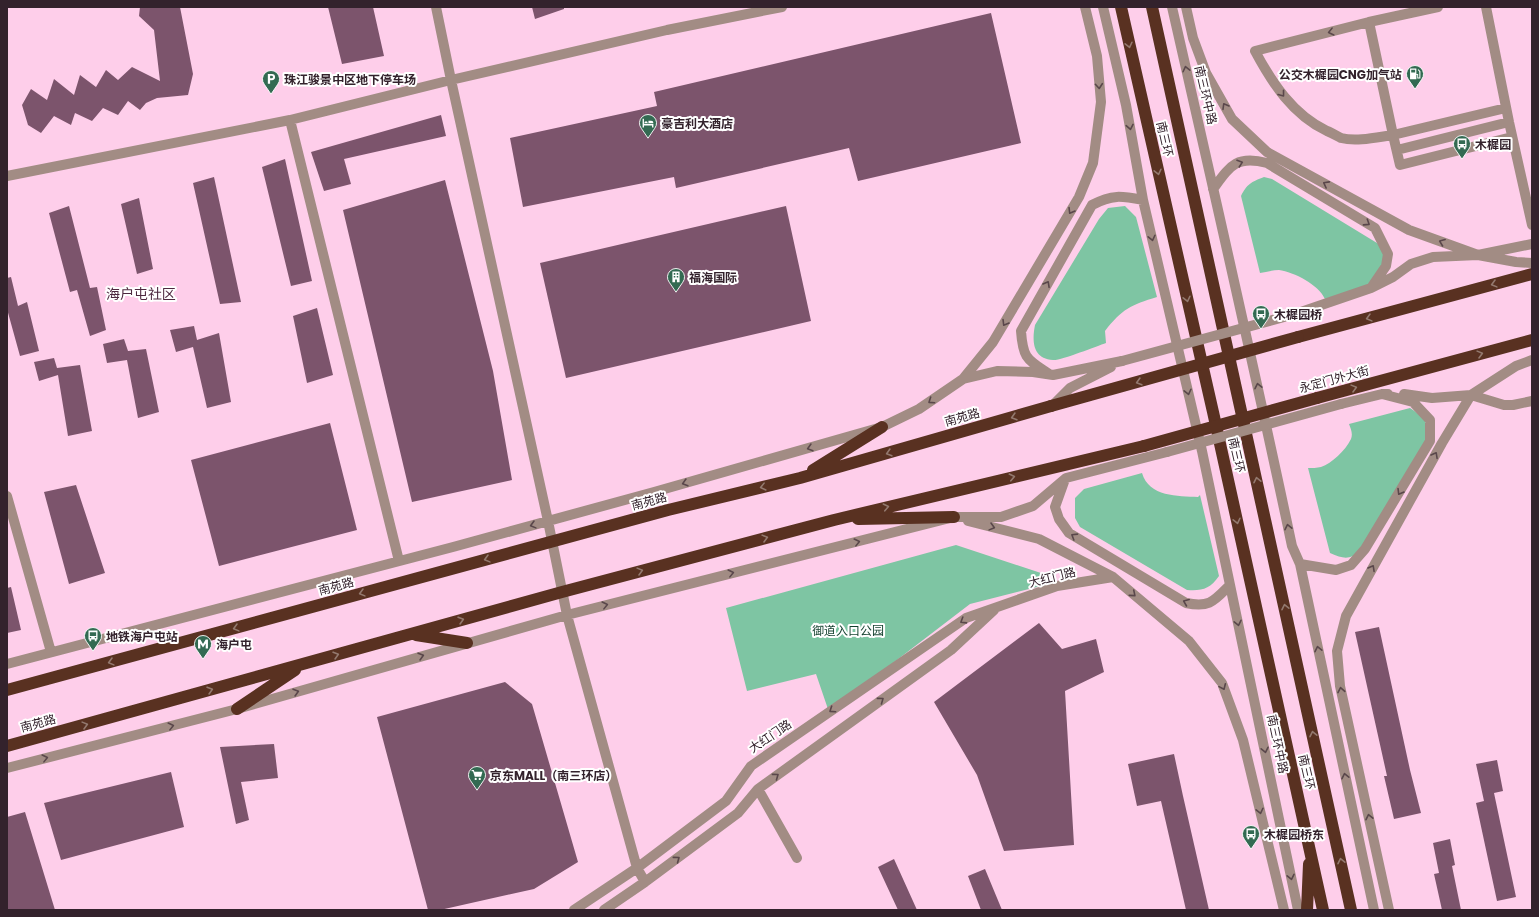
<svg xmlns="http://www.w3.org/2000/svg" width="1539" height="917" font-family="Poppins,'Noto Sans SC',sans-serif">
  <rect width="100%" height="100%" fill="#feceea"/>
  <!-- green -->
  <path fill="#7ec5a3" d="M1264 177 1272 179 1377 243C1391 259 1384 266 1378 285L1325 299C1319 285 1294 272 1279 270 1273 270 1266 272 1260 273L1241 196C1247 184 1251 182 1264 177Z
    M1125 206 1136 217 1157 297C1131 305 1122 309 1105 331L1106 343C1097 346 1060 361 1053 360 1032 359 1032 340 1035 325L1099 219 1108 208Z
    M1410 408C1426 419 1430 422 1425 442L1361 551C1349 560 1344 559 1330 553L1308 468C1312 468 1317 468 1321 467 1332 463 1345 451 1351 439 1353 434 1351 429 1349 424Z
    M1142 473C1149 497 1178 496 1198 497L1200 495 1219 576C1210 589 1202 591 1187 590L1080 527 1075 518V498L1084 489Z
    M956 545 1050 576 1041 586 970 604 829 712 816 674 747 691 726 608Z"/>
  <!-- building -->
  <path fill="#7c546c" d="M140 7H180L193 74 188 95 157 98 146 103 140 110 128 101 118 115 103 108 92 121 75 113 71 125 54 116 41 133 28 125 22 105 31 89 47 100 54 79 74 95 80 75 96 87 106 70 118 80 132 67 160 81 154 30 139 16Z
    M328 7H373L384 56 342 64Z
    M532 7H564V9L535 19Z
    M991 13 1021 143 858 181 849 148 676 188 674 177 523 207 510 138 657 106 654 92Z
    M441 115 446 136 344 159 351 184 324 191 311 152Z
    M285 159 312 281 291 286 262 167Z
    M214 177 241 302 220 304 193 183Z
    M445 180 493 371 512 480 412 502 343 210Z
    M139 198 153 269 137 274 121 204Z
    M69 206 90 288 97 287 106 330 90 336 77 290 70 292 49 213Z
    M786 206 811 321 566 378 540 263Z
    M11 277 18 306 27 302 39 351 20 356 7 309V278Z
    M317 308 333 375 307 383 293 316Z
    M194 326 197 340 219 333 231 402 207 408 193 347 176 352 170 330Z
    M124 339 128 351 146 349 159 412 138 418 127 360 107 363 103 344Z
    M54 358 57 368 80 365 92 431 68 436 58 375 39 381 34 362Z
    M330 423 357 530 219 566 191 460Z
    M76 485 105 573 69 584 44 492Z
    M11 587 21 630 7 633V588Z
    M1039 623 1062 649 1096 639 1104 672 1065 691 1074 845 1004 851 977 775 934 702Z
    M1379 627 1410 770 1421 813 1394 819 1384 776H1387L1355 632Z
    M505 682 532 704 578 862 534 889 440 910H428L377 717Z
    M274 744 278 778 241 782 249 820 236 824 220 747Z
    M1174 754 1183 796 1209 910H1186L1161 801 1137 806 1128 764Z
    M1497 760 1503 791 1494 793 1516 897 1497 901 1476 803 1484 801 1476 764Z
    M171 772 184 827 61 860 44 803Z
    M25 812 55 910H7V817Z
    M1450 839 1455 865 1452 866 1461 910H1442L1434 874 1439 873 1433 843Z
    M894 859 917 910H898L878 867Z
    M985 869 1002 910H981L968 876Z"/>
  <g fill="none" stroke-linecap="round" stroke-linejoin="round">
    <!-- minor -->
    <path stroke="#a28c84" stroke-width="10" d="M436 7 451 80 548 521 567 615 637 868 645 882
      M1103 7 1126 105 1143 200 1202 451 1298 910
      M1172 7C1213 187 1254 366 1292 546L1300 564 1374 910
      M1186 7 1193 38 1206 73 1232 119 1267 152 1409 230 1478 255 1516 262 1532 263
      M1486 7 1509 122 1532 225
      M1369 22 1255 51C1272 83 1293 115 1327 131 1332 133 1337 136 1341 138 1357 142 1378 137 1393 135L1369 22 1438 7
      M1506 108 1393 135 1400 165 1512 137
      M290 120 399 561
      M1397 150 1509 122
      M7 176 290 120 451 80 667 30 782 7
      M1213 189C1230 166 1236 155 1267 163L1375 228 1388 254 1386 266 1371 288
      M1295 314 1371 288 1393 277 1411 264 1433 257 1478 255 1532 244
      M1049 374C1027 359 1023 359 1021 331L1092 205C1112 194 1122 196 1143 200
      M963 379 997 371 1033 372 1053 375 1122 361
      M1404 394 1432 398 1471 395 1516 366 1532 360
      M1471 395 1504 405H1513L1532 401
      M1341 404 1382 394H1388
      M1052 406 1070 388 1111 367
      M1065 479 1055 507 1059 519 1069 533 1186 603C1210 608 1214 601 1230 585
      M7 496 51 652
      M968 521 1039 539 1113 577 1189 641 1222 683 1243 740 1284 910
      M1300 564 1336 570 1351 565 1365 549 1430 441V420L1413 402 1382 394
      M7 664 453 547 654 492 882 427 919 409 963 379 993 342 1079 197 1093 163 1101 102 1097 56 1085 7
      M7 768 237 709 567 615 954 517H1001L1033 506 1066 478 1167 452
      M758 789 797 858
      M574 910 637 868 726 801 751 766 966 618 1057 586 1113 577
      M604 910 645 882 738 813 758 789 951 650 994 610
      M1389 910 1340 686 1337 651 1346 616 1442 443 1471 395"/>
    <!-- highway -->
    <path stroke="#593121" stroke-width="12" d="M1121 7 1213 412 1323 910
      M1152 7 1351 910
      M1298 337 1532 274
      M1317 398 1532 340
      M813 470 882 427
      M858 519 954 517
      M416 635 467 643
      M7 690 668 510 800 478 1051 406
      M237 709 295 670
      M7 746 562 592 834 520 1144 446
      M1307 910 1309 864"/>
    <!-- minor-bridge -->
    <path stroke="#a28c84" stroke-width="10" d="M1122 361 1295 314
      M1167 452 1341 404"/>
    <!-- highway-bridge -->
    <path stroke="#593121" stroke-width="12" d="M1051 406 1298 337
      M1144 446 1317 398"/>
  </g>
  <!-- one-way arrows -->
  <defs><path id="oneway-chevron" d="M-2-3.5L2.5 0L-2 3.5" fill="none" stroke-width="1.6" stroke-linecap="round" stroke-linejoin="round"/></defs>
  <g stroke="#5a474b">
    <use href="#oneway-chevron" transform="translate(1331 32) rotate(166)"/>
    <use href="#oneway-chevron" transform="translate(1186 69) rotate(-103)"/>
    <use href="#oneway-chevron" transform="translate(1099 86) rotate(85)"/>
    <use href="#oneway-chevron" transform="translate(1282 94) rotate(52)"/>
    <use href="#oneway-chevron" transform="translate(1225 106) rotate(-120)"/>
    <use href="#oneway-chevron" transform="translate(1130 127) rotate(79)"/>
    <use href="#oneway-chevron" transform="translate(1240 163) rotate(-19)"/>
    <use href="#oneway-chevron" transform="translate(1326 184) rotate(-152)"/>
    <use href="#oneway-chevron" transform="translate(1071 211) rotate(121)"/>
    <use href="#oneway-chevron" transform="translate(1367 223) rotate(33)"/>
    <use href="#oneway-chevron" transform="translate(1152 238) rotate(77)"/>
    <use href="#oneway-chevron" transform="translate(1442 242) rotate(-159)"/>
    <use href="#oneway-chevron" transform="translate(1047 284) rotate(-61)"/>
    <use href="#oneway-chevron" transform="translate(1005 323) rotate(121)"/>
    <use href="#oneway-chevron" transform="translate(1258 386) rotate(-102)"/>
    <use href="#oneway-chevron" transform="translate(1188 392) rotate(77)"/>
    <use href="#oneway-chevron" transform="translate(931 401) rotate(146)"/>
    <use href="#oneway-chevron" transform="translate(810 448) rotate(164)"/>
    <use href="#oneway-chevron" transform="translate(1435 455) rotate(-61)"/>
    <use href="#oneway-chevron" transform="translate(685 483) rotate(164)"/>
    <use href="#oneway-chevron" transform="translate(1400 492) rotate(121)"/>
    <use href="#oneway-chevron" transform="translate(533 525) rotate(165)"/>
    <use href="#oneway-chevron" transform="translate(992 527) rotate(15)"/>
    <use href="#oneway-chevron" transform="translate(1288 527) rotate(-102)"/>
    <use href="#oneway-chevron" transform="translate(1074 536) rotate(-148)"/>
    <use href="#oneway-chevron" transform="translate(857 542) rotate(-14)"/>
    <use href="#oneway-chevron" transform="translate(1372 568) rotate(-61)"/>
    <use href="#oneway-chevron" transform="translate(731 573) rotate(-14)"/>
    <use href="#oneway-chevron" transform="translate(1133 594) rotate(40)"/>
    <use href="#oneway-chevron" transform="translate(1186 602) rotate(-158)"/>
    <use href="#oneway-chevron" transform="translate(605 605) rotate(-14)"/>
    <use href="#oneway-chevron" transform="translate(963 621) rotate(148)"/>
    <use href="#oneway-chevron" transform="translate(1238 623) rotate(78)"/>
    <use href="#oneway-chevron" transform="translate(1318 649) rotate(-102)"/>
    <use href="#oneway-chevron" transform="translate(421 656) rotate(-16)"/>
    <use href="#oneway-chevron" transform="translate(1223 687) rotate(66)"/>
    <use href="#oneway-chevron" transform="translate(1341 690) rotate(-101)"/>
    <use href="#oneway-chevron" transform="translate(296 692) rotate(-16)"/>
    <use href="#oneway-chevron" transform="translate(881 700) rotate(-36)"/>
    <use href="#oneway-chevron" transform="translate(832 710) rotate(146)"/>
    <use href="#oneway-chevron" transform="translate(171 726) rotate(-14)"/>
    <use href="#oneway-chevron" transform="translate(1265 750) rotate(78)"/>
    <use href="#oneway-chevron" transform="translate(45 758) rotate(-14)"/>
    <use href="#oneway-chevron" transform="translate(776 776) rotate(-36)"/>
    <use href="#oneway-chevron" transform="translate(1345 776) rotate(-102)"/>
    <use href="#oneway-chevron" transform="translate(1260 811) rotate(77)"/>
    <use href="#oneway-chevron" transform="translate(1369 817) rotate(-102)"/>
    <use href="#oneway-chevron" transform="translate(677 859) rotate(-37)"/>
    <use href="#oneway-chevron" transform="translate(1291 877) rotate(78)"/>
  </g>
  <g stroke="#93796f">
    <use href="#oneway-chevron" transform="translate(1129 45) rotate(77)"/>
    <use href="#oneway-chevron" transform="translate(1158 172) rotate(77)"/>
    <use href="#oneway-chevron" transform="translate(1494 284) rotate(165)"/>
    <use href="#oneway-chevron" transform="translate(1187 299) rotate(77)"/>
    <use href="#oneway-chevron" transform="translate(1369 318) rotate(165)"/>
    <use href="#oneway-chevron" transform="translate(1480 354) rotate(-15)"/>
    <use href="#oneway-chevron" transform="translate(1139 382) rotate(164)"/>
    <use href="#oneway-chevron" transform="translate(1354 388) rotate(-15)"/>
    <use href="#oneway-chevron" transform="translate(1014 417) rotate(164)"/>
    <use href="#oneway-chevron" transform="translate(889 453) rotate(164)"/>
    <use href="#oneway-chevron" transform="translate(1012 477) rotate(-13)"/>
    <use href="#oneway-chevron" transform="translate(1257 480) rotate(-102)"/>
    <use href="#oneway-chevron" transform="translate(763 487) rotate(166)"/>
    <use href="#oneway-chevron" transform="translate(886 507) rotate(-13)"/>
    <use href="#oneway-chevron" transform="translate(1237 521) rotate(77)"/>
    <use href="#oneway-chevron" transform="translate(765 538) rotate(-15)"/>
    <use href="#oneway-chevron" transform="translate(487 559) rotate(165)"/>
    <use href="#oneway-chevron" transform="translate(640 571) rotate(-15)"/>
    <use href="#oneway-chevron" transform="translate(362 593) rotate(165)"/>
    <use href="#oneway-chevron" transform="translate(1285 607) rotate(-102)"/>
    <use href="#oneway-chevron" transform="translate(461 620) rotate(-16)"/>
    <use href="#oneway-chevron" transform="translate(236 628) rotate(165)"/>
    <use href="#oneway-chevron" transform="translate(336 655) rotate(-16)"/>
    <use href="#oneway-chevron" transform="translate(111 662) rotate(165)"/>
    <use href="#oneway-chevron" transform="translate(210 690) rotate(-16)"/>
    <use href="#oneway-chevron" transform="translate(85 725) rotate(-15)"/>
    <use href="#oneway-chevron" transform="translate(1313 734) rotate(-102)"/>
    <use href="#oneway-chevron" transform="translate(1341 861) rotate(-102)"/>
  </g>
  <!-- icons -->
  <defs>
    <symbol id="fuel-pin" viewBox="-11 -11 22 30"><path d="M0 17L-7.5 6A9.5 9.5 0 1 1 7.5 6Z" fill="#336a52" stroke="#fff"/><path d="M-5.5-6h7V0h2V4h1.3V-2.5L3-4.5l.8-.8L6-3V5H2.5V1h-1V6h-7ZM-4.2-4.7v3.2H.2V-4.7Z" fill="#fff"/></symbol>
    <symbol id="parking-pin" viewBox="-11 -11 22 30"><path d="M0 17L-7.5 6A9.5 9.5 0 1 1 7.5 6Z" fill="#336a52" stroke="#fff"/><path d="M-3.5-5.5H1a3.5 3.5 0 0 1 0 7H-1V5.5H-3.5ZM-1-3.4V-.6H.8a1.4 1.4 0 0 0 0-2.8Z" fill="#fff"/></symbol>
    <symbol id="hotel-pin" viewBox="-11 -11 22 30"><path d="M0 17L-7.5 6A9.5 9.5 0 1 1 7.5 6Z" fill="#336a52" stroke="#fff"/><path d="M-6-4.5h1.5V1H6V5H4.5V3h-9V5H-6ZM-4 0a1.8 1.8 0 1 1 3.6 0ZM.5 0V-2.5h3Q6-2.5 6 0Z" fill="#fff"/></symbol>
    <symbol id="bus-pin" viewBox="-11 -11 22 30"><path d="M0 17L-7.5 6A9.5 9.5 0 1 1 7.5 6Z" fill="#336a52" stroke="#fff"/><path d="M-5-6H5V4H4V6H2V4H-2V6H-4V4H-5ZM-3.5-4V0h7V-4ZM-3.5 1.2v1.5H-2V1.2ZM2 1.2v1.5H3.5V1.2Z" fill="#fff"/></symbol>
    <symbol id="building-pin" viewBox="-11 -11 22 30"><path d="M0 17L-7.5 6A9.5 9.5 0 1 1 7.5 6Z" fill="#336a52" stroke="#fff"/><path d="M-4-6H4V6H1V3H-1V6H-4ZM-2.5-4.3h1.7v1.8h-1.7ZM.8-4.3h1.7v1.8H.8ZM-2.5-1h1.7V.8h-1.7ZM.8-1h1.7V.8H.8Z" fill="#fff"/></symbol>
    <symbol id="metro-pin" viewBox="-11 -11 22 30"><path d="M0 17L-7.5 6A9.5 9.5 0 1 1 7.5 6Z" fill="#336a52" stroke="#fff"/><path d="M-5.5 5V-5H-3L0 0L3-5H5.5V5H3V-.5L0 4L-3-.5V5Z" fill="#fff"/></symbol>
    <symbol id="supermarket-pin" viewBox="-11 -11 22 30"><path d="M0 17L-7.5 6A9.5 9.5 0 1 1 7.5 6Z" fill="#336a52" stroke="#fff"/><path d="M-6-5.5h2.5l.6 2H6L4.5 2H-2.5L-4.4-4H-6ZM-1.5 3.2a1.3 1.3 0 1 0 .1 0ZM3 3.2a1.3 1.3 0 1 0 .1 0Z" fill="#fff"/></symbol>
  </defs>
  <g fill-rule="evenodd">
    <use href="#fuel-pin" x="1405" y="64" width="20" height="27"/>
    <use href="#parking-pin" x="261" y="69" width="20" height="27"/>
    <use href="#hotel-pin" x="638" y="113" width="20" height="27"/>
    <use href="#bus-pin" x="1452" y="134" width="20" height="27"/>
    <use href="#building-pin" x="666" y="267" width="20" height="27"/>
    <use href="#bus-pin" x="1251" y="304" width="20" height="27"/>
    <use href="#bus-pin" x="83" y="626" width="20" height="27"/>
    <use href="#metro-pin" x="193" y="634" width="20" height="27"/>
    <use href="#supermarket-pin" x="467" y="765" width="20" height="27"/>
    <use href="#bus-pin" x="1241" y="824" width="20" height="27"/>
  </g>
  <g text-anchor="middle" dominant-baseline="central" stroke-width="4" stroke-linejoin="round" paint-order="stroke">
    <!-- poi labels -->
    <g font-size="12" font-weight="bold" fill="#33222c" stroke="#fff" text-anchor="start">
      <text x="1402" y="74" text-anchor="end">公交木樨园CNG加气站</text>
      <text x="284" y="79">珠江骏景中区地下停车场</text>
      <text x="661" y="123">豪吉利大酒店</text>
      <text x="1475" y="144">木樨园</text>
      <text x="689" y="277">福海国际</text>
      <text x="1274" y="314">木樨园桥</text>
      <text x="106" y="636">地铁海户屯站</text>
      <text x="216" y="644">海户屯</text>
      <text x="490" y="775">京东MALL（南三环店）</text>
      <text x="1264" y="834">木樨园桥东</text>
    </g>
    <!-- street labels -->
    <g font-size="12" fill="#33222c" stroke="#fff">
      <text transform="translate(1206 95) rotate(77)">南三环中路</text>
      <text transform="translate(1165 139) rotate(77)">南三环</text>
      <text transform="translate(1334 379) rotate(-15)">永定门外大街</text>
      <text transform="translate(962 417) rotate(-16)">南苑路</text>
      <text transform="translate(1237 455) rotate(77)">南三环</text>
      <text transform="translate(649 501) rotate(-15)">南苑路</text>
      <text transform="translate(1052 577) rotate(-14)">大红门路</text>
      <text transform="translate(336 586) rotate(-15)">南苑路</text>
      <text transform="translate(38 723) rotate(-15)">南苑路</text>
      <text transform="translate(770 736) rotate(-34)">大红门路</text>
      <text transform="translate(1278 744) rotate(78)">南三环中路</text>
      <text transform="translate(1307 772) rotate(77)">南三环</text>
    </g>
    <!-- park labels -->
    <g font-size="12" fill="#123f2d" stroke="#fff">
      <text x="848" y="630">御道入口公园</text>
    </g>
    <!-- quarter labels -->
    <g font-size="14" fill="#4d283f" stroke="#fff">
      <text x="141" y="294">海户屯社区</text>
    </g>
  </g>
  <!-- border -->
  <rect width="1539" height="917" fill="none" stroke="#33222c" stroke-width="16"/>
</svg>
